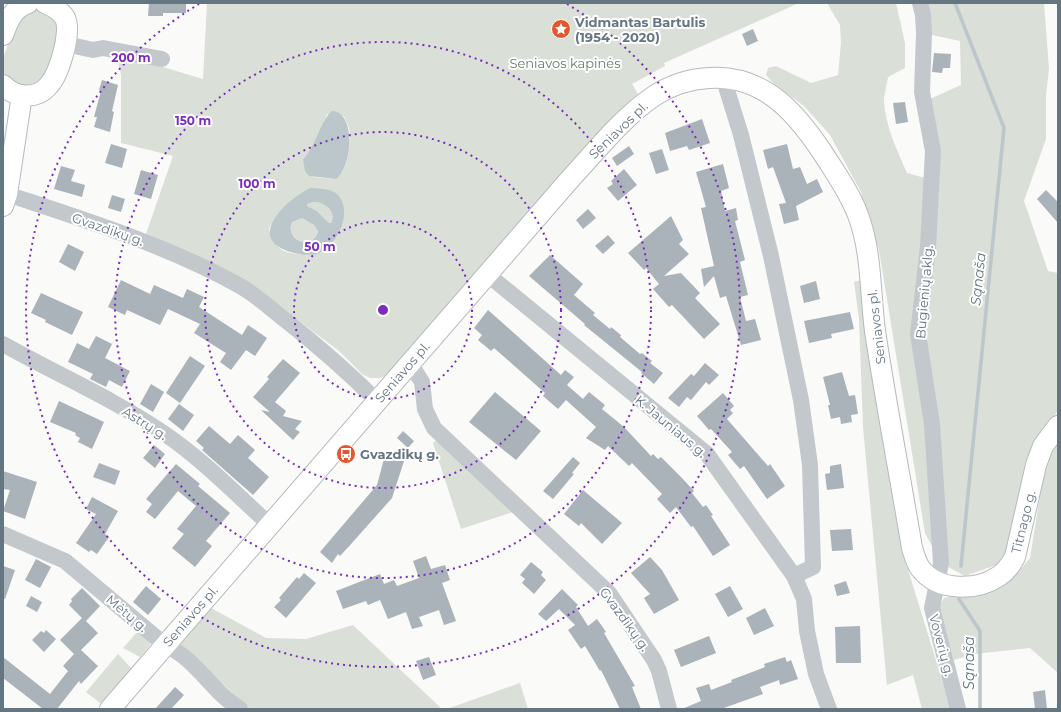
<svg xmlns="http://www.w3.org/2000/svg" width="1061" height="712" font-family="Montserrat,sans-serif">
  <rect width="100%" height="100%" fill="#fafaf8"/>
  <!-- green -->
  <path fill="#dadfd7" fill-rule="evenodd" d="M207 3H799L664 63 665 66 632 84 638 94 592 142 391 374 380 378H370L362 374 339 351 265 295 146 234 173 156 121 143V75L116 53 203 79ZM327 114 344 116C345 119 348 124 349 128 351 142 349 170 336 179L313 177 303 159 315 144ZM301 193 338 195 334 240C317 248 290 264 275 243 272 239 270 233 269 229 276 214 288 203 301 193Z
    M827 3H896L905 43V68L888 77C887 85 884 94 884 102 886 128 897 150 907 173L925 178 930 99 961 85 960 41 932 35 924 3H1044L1049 69 1046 95V139L1024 201 1048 271 1058 273V410L1029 459 1008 549 996 565 965 576 941 563 925 533 879 250 861 192 830 135 804 106 774 84 766 75 768 68 776 66 811 83 838 75 841 43 840 25Z
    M37 8 54 15 61 35 45 79 29 88 9 82 3 71V58L16 23 29 10Z
    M314 202C324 202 337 211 331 223H329L317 211 307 206V204Z
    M302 218 314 225 318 231C314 249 284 242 292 222Z
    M861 280 902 550 951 709H922L913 675 887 685 863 427 859 319 854 282Z
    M438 439 516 511 461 529 433 443Z
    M1058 443V673L1030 648 974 654 954 660 939 607 944 598 999 588 1014 577 1030 558 1045 464Z
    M211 608 266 638 306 639 353 625 442 709H250L180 645Z
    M139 630 150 641V645L140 657 123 648Z
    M118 654 132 669 105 701 100 703 86 692Z
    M520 683 528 709H447Z"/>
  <!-- water -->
  <path fill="#bbc7cb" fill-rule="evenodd" d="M332 111C357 112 352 168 336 179L309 176 305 171 303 159C317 145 321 119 332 111Z
    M310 188C319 189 333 188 339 196 353 214 336 248 316 254 309 256 301 254 295 253 243 241 284 201 310 188ZM314 202C324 202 337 211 331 223H329L317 211 307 206V204ZM302 218 314 225 318 231C315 249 284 243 292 222Z"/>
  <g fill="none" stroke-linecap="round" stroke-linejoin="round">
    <!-- stream -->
    <path stroke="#bbc7cb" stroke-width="3.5" d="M955 3 1004 128 961 566
      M959 599 980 631V709"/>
  </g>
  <!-- building -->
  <path fill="#aab3b9" d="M149 3H186V13H163V16H148Z
    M753 29 758 41 747 46 742 34Z
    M934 53 951 54 950 68H943L942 73 932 72Z
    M102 80 118 85 112 111 114 112 110 132 94 127 97 117H94L101 91 99 90Z
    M905 102 908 122 896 124 893 103Z
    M702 119 710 143 689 150 687 146 670 151 665 133Z
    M111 144 127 149 122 168 105 163Z
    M787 144 793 169 800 167 807 184 817 179 823 192 796 206 799 220 784 224 779 204 786 203 773 167 768 169 763 150Z
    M629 146 634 154 617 166 612 158Z
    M662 149 669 170 656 174 649 153Z
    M723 164 729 188 721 191 725 211 736 208 738 220 735 221 745 260 740 262 748 295 740 297 746 321 755 319 761 340 741 345 726 296 720 298 714 276 704 287 701 269 714 266 701 208 706 207 696 172Z
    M61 166 75 170 71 181 85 185 82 197 54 189Z
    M624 169 637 185 618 201 607 188 613 184 611 181Z
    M141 170 158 175 151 199 134 194Z
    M1046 190 1058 202V223L1037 199Z
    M112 195 125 199 121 212 108 208Z
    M588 209 596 218 583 229 576 220Z
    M671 216 683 240 679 244 689 254 664 276 681 273 700 293 695 298 720 324 704 339 672 305 669 307 653 289 659 284 646 268 644 270 628 253Z
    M608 235 615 243 603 254 595 246Z
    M68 244 84 252 75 271 59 262Z
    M550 255 583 284 574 295 595 313 593 315 610 329 611 327 621 335 620 337 640 354 642 353 652 361 650 363 663 373 654 384 641 373 642 372 584 325 585 324 529 276Z
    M121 280 150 294 154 285 183 298 187 289 204 297 199 307 242 335 248 325 267 338 255 356 246 350 231 370 220 362 226 353 194 333 200 324 168 309 160 325 127 310 125 315 108 307Z
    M816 281 820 299 804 303 800 286Z
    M41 293 83 312 72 335 45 322 46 320 31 313Z
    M488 310 561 375 565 370 574 377 567 385 583 399 589 392 605 405 602 409 624 427 651 456 653 454 658 459 661 457 681 477 694 491 692 493 703 507 706 505 713 515 711 516 730 545 713 556 693 526 691 527 676 507 670 513 657 499 662 494 632 463 629 466 608 446 605 450 586 438 596 427 566 400 558 409 543 396 545 393 494 348 491 351 478 340 482 335 474 328Z
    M850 312 854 329 831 334 832 338 809 343 804 321Z
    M96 336 112 344 105 358 130 371 122 387 109 380 106 387 90 379 93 374 68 362 77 343 89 349Z
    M190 356 205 366 180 403 166 393Z
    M283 359 300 373 275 402 286 411 283 416 302 421 295 429 300 432 293 440 261 410 270 412 253 397 269 379 267 377Z
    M705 363 719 375 709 385 706 382 691 400 687 397 679 407 668 398 691 374 694 376Z
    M842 372 849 396 855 395 858 414 851 415 852 422 841 424 840 417 831 419 828 405H830L823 377Z
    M151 384 164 392 153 412 140 404Z
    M495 392 541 431 516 460 469 422Z
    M723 393 734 406 730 410 733 413 727 419 768 466 770 464 785 486 767 499 744 466 740 469 728 455 732 452 711 429 709 430 697 416Z
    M59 401 104 422 92 449 78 442 80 438 75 435 76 433 50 422Z
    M179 404 194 415 183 431 168 419Z
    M209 426 230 444 238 435 255 450 248 458 269 477 253 495 202 450 204 448 196 441Z
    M403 431 414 441 408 448 397 438Z
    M154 445 165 454 155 468 143 458Z
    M390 450 406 455 392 498 352 543 340 556 338 554 332 563 320 552 377 485 384 459 386 460Z
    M573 457 580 463 572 473 574 474 553 499 543 491Z
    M99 463 120 471 115 485 93 477Z
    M176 464 200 484 198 486 230 513 206 541 212 546 195 567 172 548 184 534 177 529 196 506 178 491 155 519 146 512 152 504 146 499Z
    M841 464 844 488 827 490 825 474 830 473V466Z
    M3 471 37 482 25 519 3 511 10 490 3 489Z
    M583 490 622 523 602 544 581 523 579 526 564 514Z
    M92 497 118 511 105 534 109 537 97 554 91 550 89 552 76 543 96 514 86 509Z
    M851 529 853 550 832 551 830 530Z
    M426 556 431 569 445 565 450 580 442 583 456 621 444 625 439 610 419 617 423 626 412 629 406 612 388 619 380 600 368 605 366 601 343 609 336 591 380 574 384 584 394 580 397 586 419 578 413 561Z
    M650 557 662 570 679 600 654 614 644 598 650 594 631 573Z
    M36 559 51 567 40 588 25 580Z
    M531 562 543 572 541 575 546 580 534 594 522 583 525 579 520 575Z
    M3 566 15 570 5 599 3 598Z
    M304 573 316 583 286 618 274 607 281 600 279 598 297 577 299 579Z
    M846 581 850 593 837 596 834 585Z
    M146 586 161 599 148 615 133 602Z
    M730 586 743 609 728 617 715 594Z
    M82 588 100 606 86 621 84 619 98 633 81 650 98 666 81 684 79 681 57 709H43L3 678V657L50 694 68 671 63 666 74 654 60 640 82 618 69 605 72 601 71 599Z
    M562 589 578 605 576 607 588 626 597 619 606 632 604 633 635 686 632 687 641 709H620L601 670 600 671 585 646 581 649 568 630 575 625 559 609 546 621 538 614Z
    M31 596 42 602 37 612 26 606Z
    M765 608 774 626 754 635 746 618Z
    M860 626 861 663H836L835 627Z
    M46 630 56 639 44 652 32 640 41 631 44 633Z
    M709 636 716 653 681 667 674 650Z
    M429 657 436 675 423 680 416 661Z
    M785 657 787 662 791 660 798 679 780 685 779 680 760 687 763 694 721 709H682L701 701 696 688 709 684 711 690 732 682 731 680 765 667 764 664Z
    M175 687 184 695 171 709H155Z
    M1045 690 1047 709H1035L1033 692Z"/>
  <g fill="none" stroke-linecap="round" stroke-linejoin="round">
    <defs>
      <path id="major" d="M3 35C8 21 13 8 28 3
        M3 85C15 98 37 100 49 85 59 74 72 32 65 18 61 11 52 6 45 3
        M3 206 7 194 22 95
        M110 709 571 178C597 150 622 118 654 96 671 85 689 79 709 78 766 74 800 117 828 161 839 178 851 196 858 215 872 252 870 293 875 331 886 404 900 476 912 548 914 554 916 562 920 568 938 592 977 591 999 576 1007 571 1011 564 1015 557L1036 465 1043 446 1058 426"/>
    </defs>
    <!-- major casing -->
    <use href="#major" stroke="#b5babe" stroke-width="22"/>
    <!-- minor -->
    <path stroke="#c3c8cc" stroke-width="16" d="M920 3 923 15 924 33 922 92 933 151 928 247 918 334 932 424 941 563 932 608 958 709
      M66 44 93 50 103 48 162 59
      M723 77 741 135 771 256 801 400 810 465 813 567 794 576
      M7 194C85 220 169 246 240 286 256 295 270 308 284 319 317 345 347 371 377 401
      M487 274 707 454 794 576 804 599 807 631 816 674 829 709
      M3 344C56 374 114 399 165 434 203 460 236 494 270 525
      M410 363 422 382 425 409 434 428 609 593 654 660 659 671 669 709
      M3 534 65 561 165 645C189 656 202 675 220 693 226 699 233 704 240 709"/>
    <!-- major -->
    <use href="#major" stroke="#fff" stroke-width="20"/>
  </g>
  <!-- distance rings -->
  <g fill="none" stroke="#7b2cbf" stroke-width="2" stroke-dasharray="2 4">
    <circle cx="383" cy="310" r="89"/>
    <circle cx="383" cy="310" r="178"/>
    <circle cx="383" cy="310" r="268"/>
    <path d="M567 4A357 357 0 1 1 199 4"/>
  </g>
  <!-- icons -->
  <defs>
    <symbol id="sight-disc" viewBox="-11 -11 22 22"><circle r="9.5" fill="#e4572e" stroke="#fff"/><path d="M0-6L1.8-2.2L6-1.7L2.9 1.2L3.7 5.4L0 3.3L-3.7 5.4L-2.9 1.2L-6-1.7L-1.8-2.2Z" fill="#fff"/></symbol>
    <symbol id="bus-disc" viewBox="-11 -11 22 22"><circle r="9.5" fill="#e4572e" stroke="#fff"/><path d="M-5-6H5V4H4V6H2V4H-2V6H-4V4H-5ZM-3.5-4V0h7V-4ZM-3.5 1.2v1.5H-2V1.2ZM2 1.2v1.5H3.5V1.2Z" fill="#fff"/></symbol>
  </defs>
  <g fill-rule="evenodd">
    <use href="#sight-disc" x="550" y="18" width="22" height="22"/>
    <use href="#bus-disc" x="335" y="443" width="22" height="22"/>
  </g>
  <g text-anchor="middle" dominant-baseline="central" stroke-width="4" stroke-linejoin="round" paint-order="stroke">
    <!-- poi labels -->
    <g font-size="13" font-weight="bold" fill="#657683" stroke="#fff" text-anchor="start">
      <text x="575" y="22">Vidmantas Bartulis<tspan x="575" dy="15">(1954 - 2020)</tspan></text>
      <text x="360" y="454">Gvazdikų g.</text>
    </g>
    <!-- park labels -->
    <g font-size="13" fill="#687a64" stroke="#fff">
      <text x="565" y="63">Seniavos kapinės</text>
    </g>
    <!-- street labels -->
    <g font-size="13" fill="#657683" stroke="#fff">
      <text transform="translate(618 130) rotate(-44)">Seniavos pl.</text>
      <text transform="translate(108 229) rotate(19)">Gvazdikų g.</text>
      <text transform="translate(924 292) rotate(-85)">Bugienių aklg.</text>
      <text transform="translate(876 327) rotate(-97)">Seniavos pl.</text>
      <text transform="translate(402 372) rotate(-49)">Seniavos pl.</text>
      <text transform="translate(145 423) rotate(32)">Astrų g.</text>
      <text transform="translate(671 426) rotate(40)">K. Jauniaus g.</text>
      <text transform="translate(1023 522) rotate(-76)">Titnago g.</text>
      <text transform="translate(127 613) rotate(40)">Mėtų g.</text>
      <text transform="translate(190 616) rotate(-49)">Seniavos pl.</text>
      <text transform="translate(625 619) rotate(54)">Gvazdikų g.</text>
      <text transform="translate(942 645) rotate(75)">Voverių g.</text>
    </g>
    <!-- water labels -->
    <g font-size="14" font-style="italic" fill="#60757c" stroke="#fff">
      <text transform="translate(978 279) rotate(-84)">Sąnaša</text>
      <text transform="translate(969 663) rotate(-90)">Sąnaša</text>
    </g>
  </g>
  <circle cx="383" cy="310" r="6" fill="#7b2cbf" stroke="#fff" stroke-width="2"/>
  <g font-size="12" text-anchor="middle" font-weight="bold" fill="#7b2cbf" stroke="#fff" stroke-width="4" stroke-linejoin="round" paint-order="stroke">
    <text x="131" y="62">200 m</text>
    <text x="193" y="125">150 m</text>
    <text x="257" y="188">100 m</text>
    <text x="320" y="251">50 m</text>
  </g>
  <!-- border -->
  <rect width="1061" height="712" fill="none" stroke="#657683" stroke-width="8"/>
</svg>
